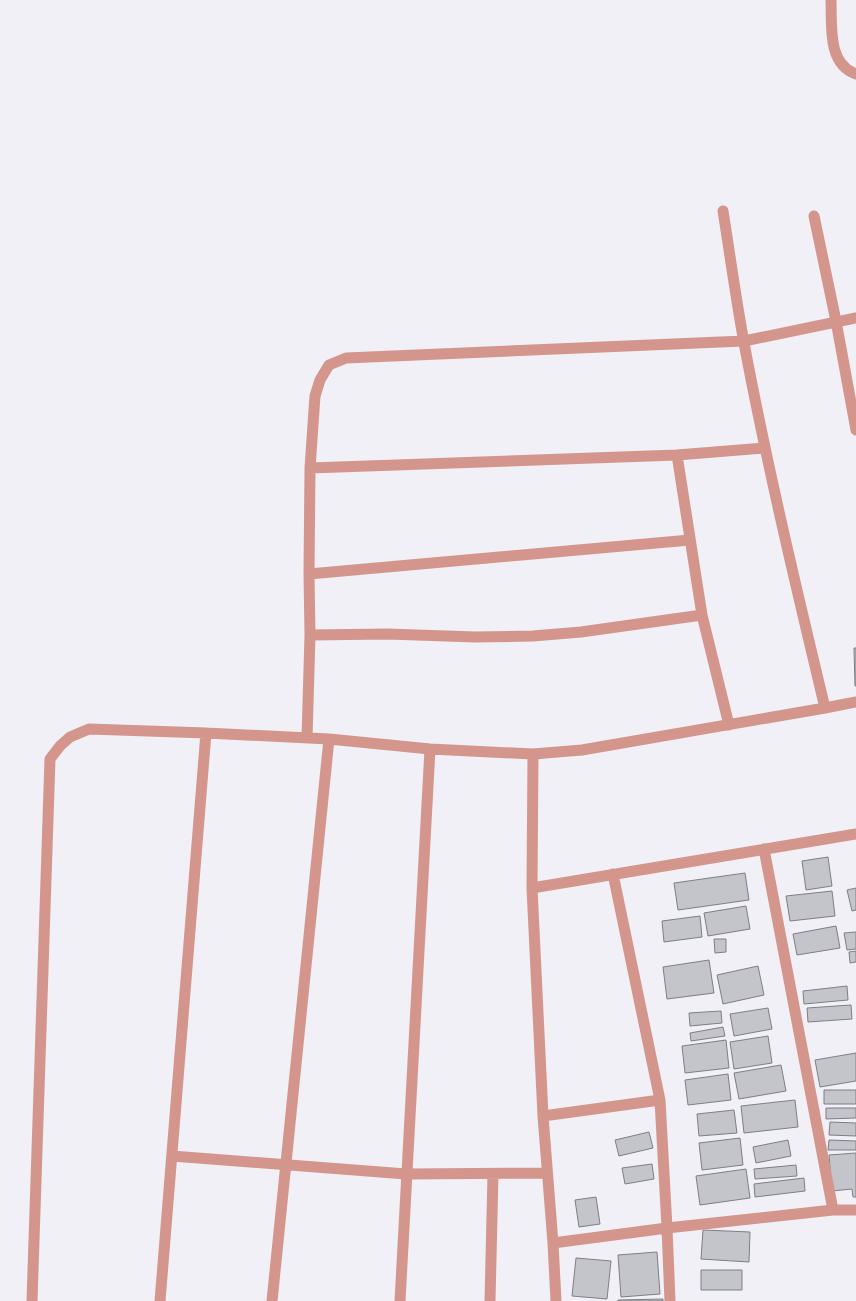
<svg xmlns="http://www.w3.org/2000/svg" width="856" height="1301" font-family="Barlow,sans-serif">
  <rect width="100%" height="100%" fill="#f0f0f6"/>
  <!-- building -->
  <path fill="#c4c4cb" stroke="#7e7e84" d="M854 648H856V686H855Z
    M828 857 832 886 806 890 802 861Z
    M745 873 749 900 678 910 674 883Z
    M856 888V910L852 911 847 890Z
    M832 891 835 916 790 921 786 896Z
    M746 906 750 929 708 936 704 913Z
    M700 916 702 937 664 942 662 921Z
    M836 926 840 948 797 955 793 934Z
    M856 932V949L847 950 844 933Z
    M714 939H726V952L715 953Z
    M856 951V962L850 963 849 952Z
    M709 960 714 993 667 999 663 967Z
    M758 966 764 995 723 1004 717 975Z
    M847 986 848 1000 804 1004 803 991Z
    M851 1005 852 1019 808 1022 807 1008Z
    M768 1008 772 1029 734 1036 730 1014Z
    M721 1011 722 1023 690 1026 689 1013Z
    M723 1027 725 1036 691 1041 690 1033Z
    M768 1036 772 1063 734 1069 730 1042Z
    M726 1040 729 1068 685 1073 682 1046Z
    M856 1053V1081L820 1087 815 1060Z
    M781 1065 786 1091 739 1099 734 1073Z
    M728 1074 731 1100 688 1105 685 1080Z
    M824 1090H856V1104H824Z
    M795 1100 798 1127 744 1133 741 1106Z
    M826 1108H856V1118L826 1119Z
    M734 1110 737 1133 699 1136 697 1114Z
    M830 1122 856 1123V1136L829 1135Z
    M649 1132 653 1148 619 1156 615 1140Z
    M740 1138 743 1165 702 1170 699 1143Z
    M788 1140 791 1156 756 1163 753 1147Z
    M829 1140 856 1141V1150H828Z
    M856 1153V1197H853L852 1189 832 1191 829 1155Z
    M652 1164 654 1179 625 1184 622 1168Z
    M796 1165 797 1176 755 1179 754 1169Z
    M746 1169 750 1198 700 1205 696 1176Z
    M804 1178 805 1191 755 1197 754 1184Z
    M596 1197 600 1224 579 1227 575 1200Z
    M703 1230 750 1232 749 1262 701 1259Z
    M657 1252 660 1294 621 1297 618 1255Z
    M576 1258 611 1261 607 1299 572 1296Z
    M701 1270H742V1290H701Z
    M663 1299V1301H618V1300Z"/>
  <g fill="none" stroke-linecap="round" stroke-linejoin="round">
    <!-- minor -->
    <path stroke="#d4968c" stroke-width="11" d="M831 0C832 25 827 64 856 74
      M723 211C730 255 736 299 744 343 767 465 796 587 825 708
      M814 216 836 321 856 430
      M677 455 765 448
      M310 468 677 455 702 615 729 725
      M309 574 690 540
      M310 635 388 634 475 637 533 636 581 632 702 615
      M307 738 310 635 309 574 310 468 315 396 320 380 329 365 346 358 744 341 856 318
      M533 754 532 888 543 1116 553 1243 556 1301
      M764 849 833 1210
      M613 874 660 1100 667 1228 670 1301
      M532 888 856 834
      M543 1116 660 1100
      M172 1156 406 1174 547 1173
      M553 1243 667 1228 833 1210H856
      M32 1301 50 759 60 746 70 737 89 729 206 733 329 739 430 749 533 754 582 750 825 708 856 702
      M160 1301 206 733
      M272 1301 329 739
      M400 1301 430 749
      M490 1301 493 1174"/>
  </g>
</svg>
